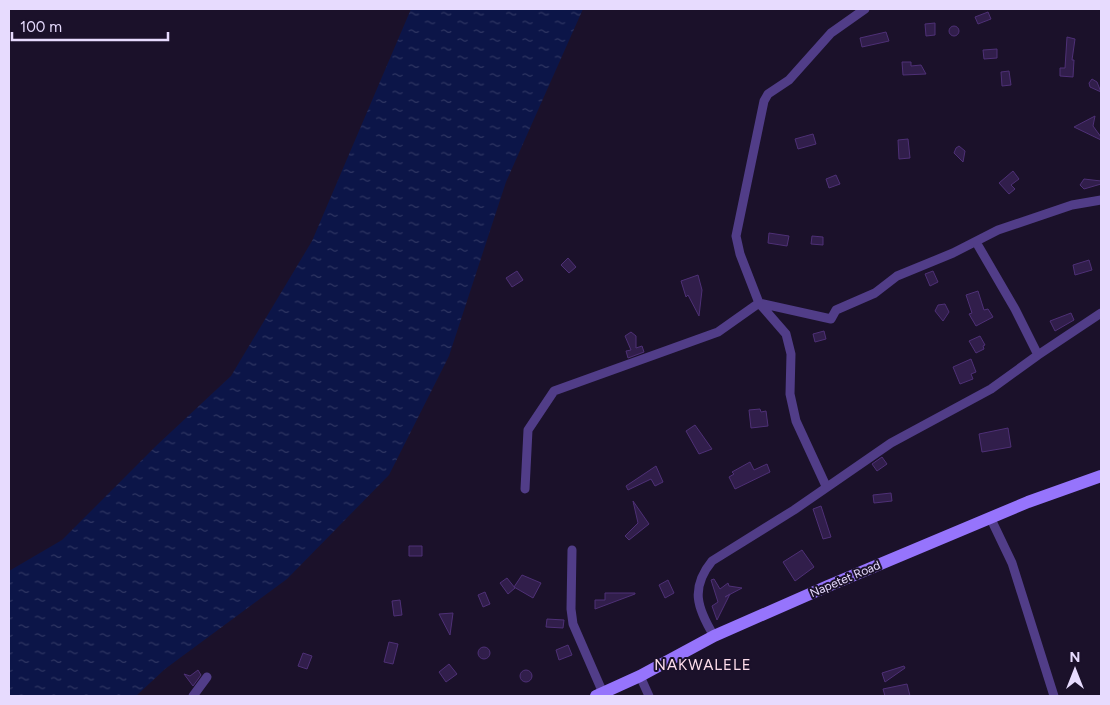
<svg xmlns="http://www.w3.org/2000/svg" width="1110" height="705" font-family="Figtree,sans-serif">
  <defs>
    <pattern id="water-ripples" width="26" height="14" patternUnits="userSpaceOnUse" patternTransform="scale(1.25)"><rect width="26" height="14" fill="#0c1548"/><path d="M2 4q2-2 4 0t4 0M15 11q2-2 4 0t4 0" fill="none" stroke="#2f3663"/></pattern>
  </defs>
  <rect width="100%" height="100%" fill="#1b112a"/>
  <!-- water -->
  <path fill="url(#water-ripples)" d="M411 9H583L506 182 449 356 389 475 287 579 165 669 136 696H9V571L62 540 157 445 231 376 312 241Z"/>
  <!-- building -->
  <path fill="#311e4b" stroke="#4e3076" d="M988 12 991 19 978 24 975 17Z
    M935 23V35L926 36 925 24Z
    M949 31a5 5 0 1 1 10 0a5 5 0 1 1-10 0Z
    M886 32 889 41 862 47 860 38Z
    M1067 37 1075 39 1072 60H1074L1073 77 1060 76V68H1065Z
    M997 49V58L984 59 983 50Z
    M902 62H911V66L921 65 926 74 903 75Z
    M1009 71 1011 85 1002 86 1001 72Z
    M1092 79 1097 82 1101 92 1090 87 1089 83Z
    M1095 116 1093 126 1101 137V140L1074 127Z
    M813 134 816 144 798 149 795 139Z
    M908 139 910 158 899 159 898 140Z
    M959 146 965 151 963 162 954 153 956 148Z
    M1013 171 1019 179 1011 185 1015 189 1009 194 999 183Z
    M836 175 840 184 829 188 826 179Z
    M1084 179 1101 181V184L1084 189 1080 185Z
    M769 233 789 236 787 246 768 243Z
    M812 236 823 237V245L811 244Z
    M568 258 576 267 569 273 561 265Z
    M1089 260 1092 270 1075 275 1073 265Z
    M517 271 523 280 512 287 506 278Z
    M933 271 938 282 930 286 925 274Z
    M698 275 702 290 699 316 688 295 686 297 681 281Z
    M978 291 984 310 988 309 993 317 976 326 969 314 972 313 966 295Z
    M945 304 949 312 943 321 935 311 938 305Z
    M1071 313 1074 320 1055 331 1050 321Z
    M824 331 826 339 815 342 813 334Z
    M631 332 636 336V348L642 346 644 352 628 358 626 351 631 350 625 336Z
    M980 336 985 345 983 346 984 349 976 353 969 341Z
    M971 359 976 372 971 374 973 379 960 384 953 367Z
    M760 409 761 412 766 411 768 426 751 428 749 410Z
    M695 425 712 449 699 454 686 431Z
    M1008 428 1011 447 982 452 979 434Z
    M882 457 887 464 877 471 872 464Z
    M750 462 754 470 767 464 770 472 735 489 729 477 734 474 732 472Z
    M656 466 663 482 655 486 651 479 628 490 626 486Z
    M891 493 892 501 874 503 873 495Z
    M633 501 649 524 629 540 625 536 638 523Z
    M821 506 831 537 823 539 813 509Z
    M409 546H422V556H409Z
    M802 550 814 567 795 581 783 562Z
    M522 575 541 583 533 598 514 587Z
    M507 578 515 588 508 594 500 583Z
    M714 579 720 589 728 583 729 586 742 588 725 597 730 594 717 620 712 606 718 602 711 580Z
    M668 580 674 593 665 598 659 585Z
    M485 592 490 604 483 607 478 595Z
    M605 593H635V594L595 609V600H605Z
    M400 600 402 615 394 616 392 601Z
    M453 613 450 635 439 614Z
    M547 619 564 620 563 628 546 627Z
    M389 642 398 644 393 664 384 662Z
    M568 645 572 655 559 660 556 650Z
    M478 653a6 6 0 1 1 12 0a6 6 0 1 1-12 0Z
    M303 653 312 656 307 669 298 666Z
    M449 664 457 674 446 682 439 672Z
    M904 666 905 668 885 682 882 673Z
    M520 676a6 6 0 1 1 12 0a6 6 0 1 1-12 0Z
    M198 670 201 675 193 686 184 674 190 676Z
    M907 684 910 696H885L883 689Z"/>
  <g fill="none" stroke-linecap="round" stroke-linejoin="round">
    <!-- minor -->
    <path stroke="#513d88" stroke-width="9" d="M976 242 1015 309 1038 355
      M826 486 796 421 790 394 791 354 786 334 759 303 740 254 736 236 764 101 768 94 789 80 831 33 865 9
      M525 489 528 430 554 391 718 332 759 303 831 319 836 310 875 293 897 276 953 253 998 230 1072 205 1101 200
      M990 517 1012 563 1054 696
      M572 550 571 609 573 624 603 693
      M714 636C697 608 690 588 712 561L794 510 891 443 991 389 1038 355 1101 313
      M640 676 649 696
      M193 696 207 677"/>
    <!-- secondary -->
    <path stroke="#9674fc" stroke-width="12" d="M596 696 640 676 714 636 828 586 1028 502 1101 476"/>
  </g>
  <g text-anchor="middle" dominant-baseline="central" stroke-width="4" stroke-linejoin="round" paint-order="stroke">
    <!-- street labels -->
    <g font-size="12" fill="#e7dbfe" stroke="#1b112a">
      <text transform="translate(845 579) rotate(-23)">Napetet Road</text>
    </g>
    <!-- quarter labels -->
    <g font-size="15" letter-spacing="1" fill="#feddeb" stroke="#1b112a">
      <text x="703" y="665">NAKWALELE</text>
    </g>
  </g>
  <!-- border -->
  <rect width="1110" height="705" fill="none" stroke="#e7dbfe" stroke-width="20"/>
  <!-- north arrow -->
  <g transform="translate(1075 670)" stroke="#1b112a" stroke-width="4" paint-order="stroke">
  <path d="M0-4L9 19L0 12L-9 19Z" fill="#e7dbfe"/>
  <text y="-8" font-size="14" font-weight="bold" text-anchor="middle" fill="#e7dbfe">N</text>
  </g>
  <!-- scale -->
  <path d="M12 32v8h156v-8" fill="none" stroke="#e7dbfe" stroke-width="2.5"/>
  <text x="20" y="32" font-size="15" fill="#e7dbfe" stroke="#1b112a" stroke-width="4" paint-order="stroke">100 m</text>
</svg>
